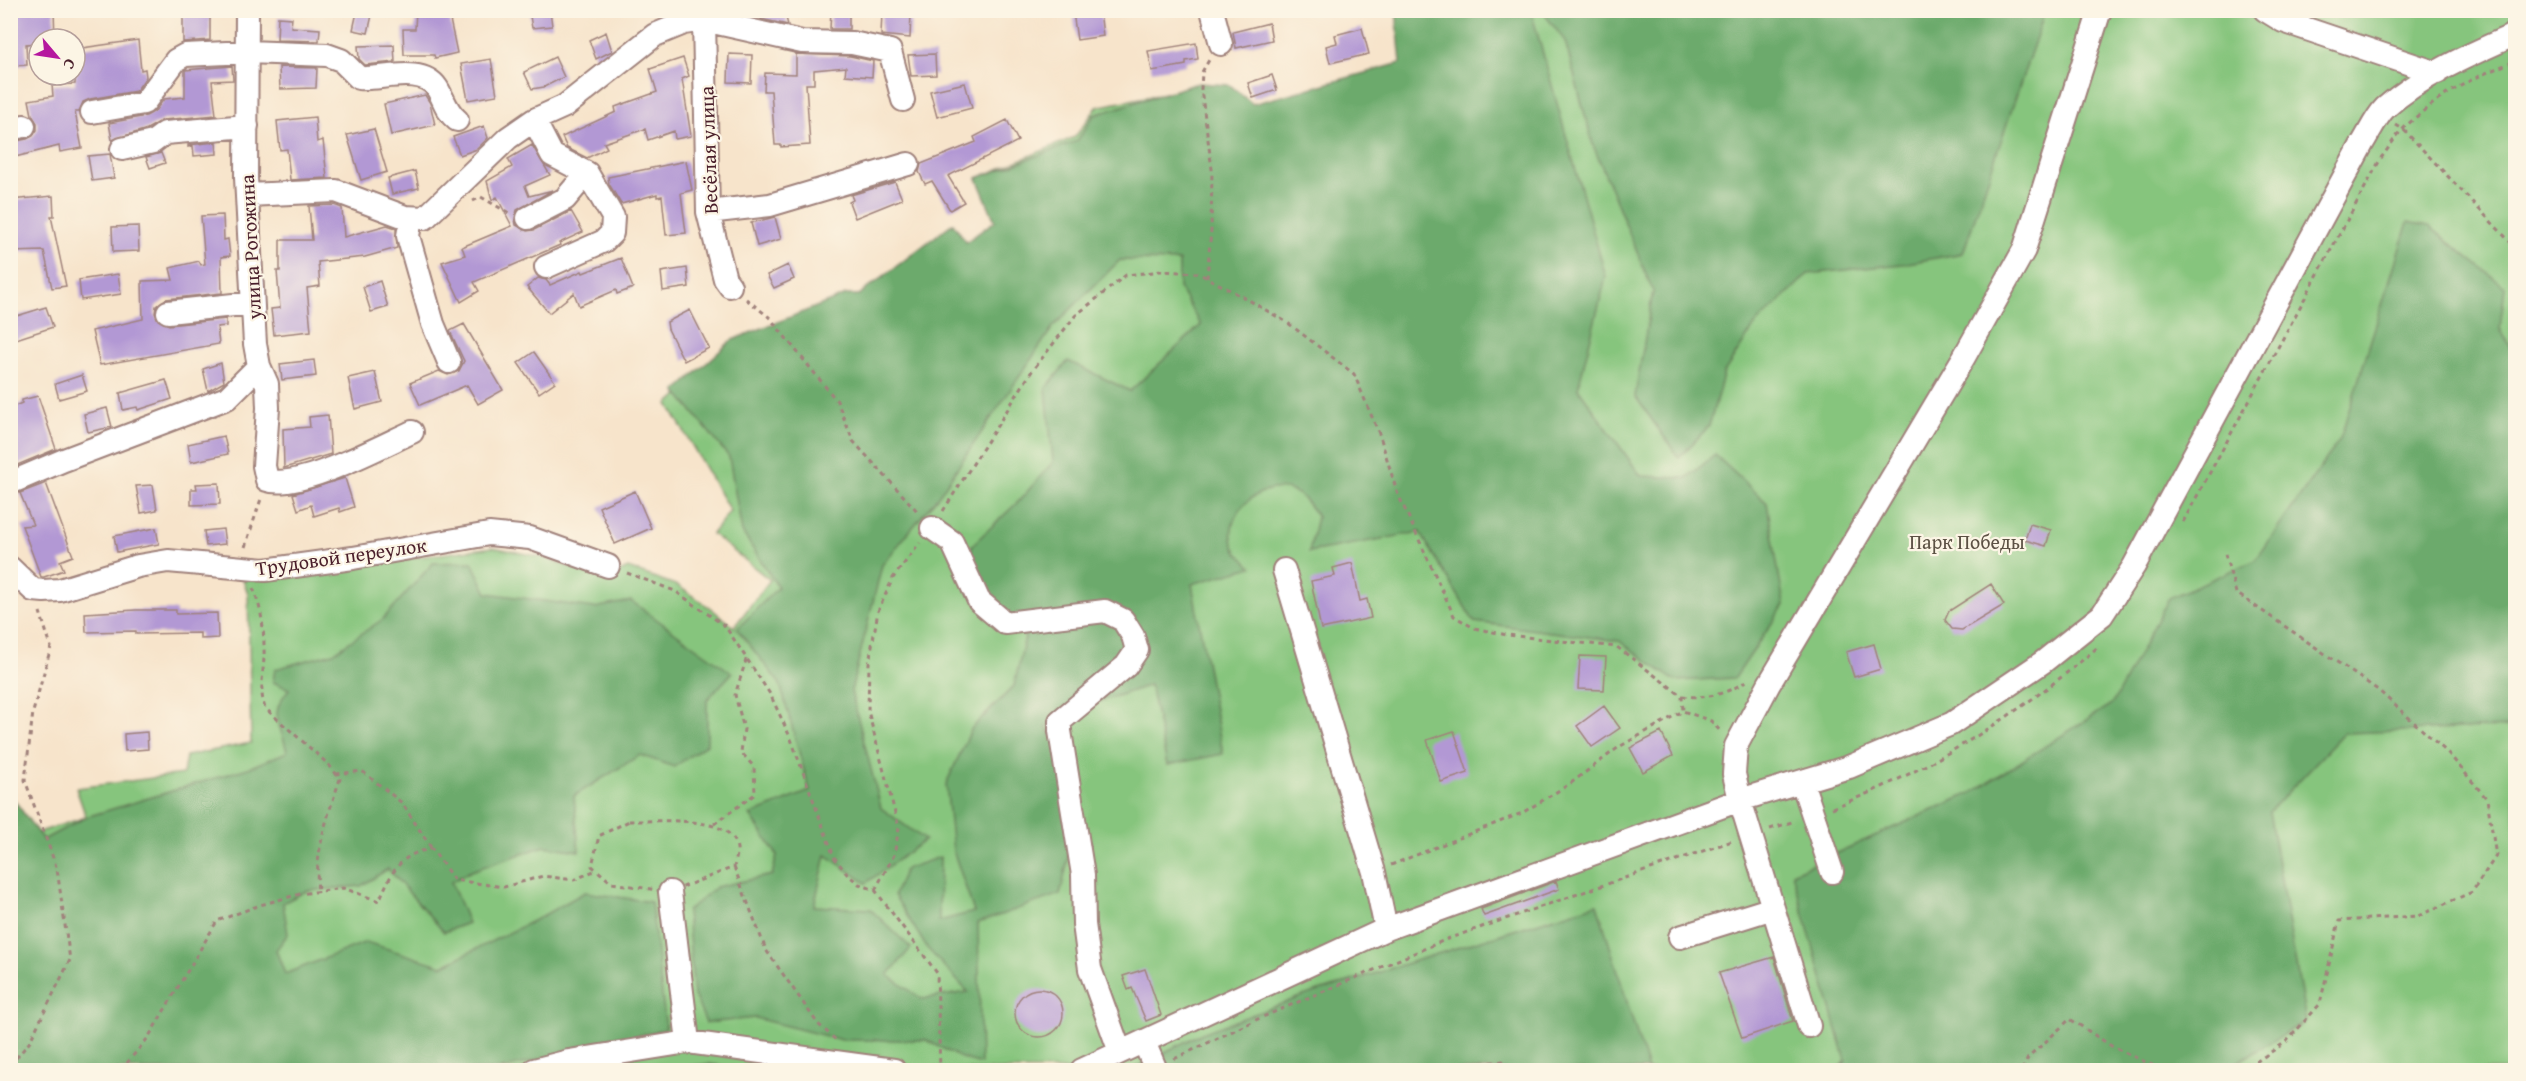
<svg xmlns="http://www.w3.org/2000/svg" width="2526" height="1081" font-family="'Gentium Book Plus',serif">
  <rect width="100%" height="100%" fill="#fcf5e5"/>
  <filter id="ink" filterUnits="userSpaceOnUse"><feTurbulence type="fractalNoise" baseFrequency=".0167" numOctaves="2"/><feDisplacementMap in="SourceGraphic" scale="12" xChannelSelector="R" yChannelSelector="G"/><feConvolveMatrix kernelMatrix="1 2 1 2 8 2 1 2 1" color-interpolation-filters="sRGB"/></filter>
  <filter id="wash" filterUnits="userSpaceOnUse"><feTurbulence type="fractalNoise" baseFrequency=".008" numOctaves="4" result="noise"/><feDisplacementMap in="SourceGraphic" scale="24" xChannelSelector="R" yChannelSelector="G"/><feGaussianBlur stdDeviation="1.35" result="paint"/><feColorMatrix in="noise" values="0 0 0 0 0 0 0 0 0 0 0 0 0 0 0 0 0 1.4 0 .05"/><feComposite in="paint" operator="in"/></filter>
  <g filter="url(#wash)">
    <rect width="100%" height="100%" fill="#f7e4cb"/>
    <!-- green -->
    <path fill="#86c57d" stroke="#687254" stroke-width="1.5" d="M1473 11H2515V1070H11L20 838 86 817 76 788 183 774 186 756 251 743 248 594 243 580 493 547 542 557 604 579 628 568 678 586 712 609 734 627 770 580 712 534 730 511 668 404 721 357 846 295H859L953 223 966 242 995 221 977 178 1075 137 1097 107 1184 89 1253 104 1401 63Z"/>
    <!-- forest -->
    <path fill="#6caa6c" stroke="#5b644c" stroke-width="1.5" fill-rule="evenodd" d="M1396 11H1531L1606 277 1578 388 1641 476 1686 478 1715 455 1767 503 1784 605 1735 678 1675 681 1619 641 1474 622 1420 532 1309 552 1317 517C1311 507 1303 495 1292 491 1262 479 1221 514 1234 546 1237 554 1246 561 1252 567L1192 584 1223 754 1167 765 1150 685 1062 714 1046 727C1051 734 1058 742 1061 750 1080 800 1073 844 1060 894L978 923 981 1064 961 1058 926 1040H842L755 1018 706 1023 694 995 687 911 716 887 772 875 777 855 750 815 810 791 780 684 737 629 778 587 742 532 729 457 676 391 732 340 846 295H859L953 223 966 242 995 221 977 178 1077 141 1094 115 1198 83 1230 85 1253 104 1401 63ZM1120 260 1179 261V288L1201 325 1130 391 1068 361 1046 388 1053 462 1019 501 972 545 969 571 993 605 1025 637 1014 686 972 728 946 784 953 850 974 912 939 921 940 857 905 869 894 895 927 948 968 992 922 999 888 975 911 948 870 909 814 906 826 855 866 883 925 840 881 808 851 691 882 565 939 495 1053 327Z
      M1542 11H2045L1963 253 1902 264 1808 274 1756 324 1724 372 1709 426 1679 458 1635 396 1653 291 1593 145 1565 41Z
      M2408 222 2429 226 2505 287 2500 328 2516 359 2515 727 2344 733 2269 812 2306 1021 2225 1070H1838L1846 1061 1792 873 1973 792 2113 703 2169 598 2256 560 2340 439Z
      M472 562 487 593 594 608 631 601 732 673 707 700V744L674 767 640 755 574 796 579 851 545 846 471 871 451 882 468 923 444 932 388 869 361 886 306 891 283 903 288 934 276 950 285 974 366 942 442 966 537 919 585 892 651 902 666 1029 497 1070H11L10 794 43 840 86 817 248 768 287 752C281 723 267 715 289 689L273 682 275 669 333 653 383 619 433 563Z
      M1597 904 1648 1070H1130L1202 1033 1306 995Z
      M709 1064 753 1070H658L708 1064Z"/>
    <g id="blocks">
      <!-- building -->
      <path fill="#b298d4" d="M17 10H54L55 39H39V43L26 44 27 65 13 66 12 37 16 36Z
        M183 10H210V40L183 42Z
        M416 10H448L457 53 435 58 434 55H404L403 29H415Z
        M529 10H550L552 26 532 28Z
        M759 10H784L788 25 761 19Z
        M831 10H849V29H830Z
        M1085 10H1100L1103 36 1077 40 1073 12Z
        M357 12 372 15 368 33 353 30Z
        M882 12 911 13 910 38 881 35Z
        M278 17 292 18 291 27 320 29 319 41 277 40Z
        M1269 23 1272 40 1236 48 1233 32Z
        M1362 28 1369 54 1330 63 1326 46 1337 43 1335 35Z
        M606 32 612 51 596 59 589 40Z
        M138 40 141 70 145 69 146 77 136 91 90 99 83 102 79 112H75L82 148 60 152 59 146 15 157 12 142 27 139 33 136 37 130V123L32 115 29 100 53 96 52 85 75 84V49Z
        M1196 43 1198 59 1186 61V65L1152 71 1148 51Z
        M394 45 395 62 365 65 359 59 358 46Z
        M729 54 752 55 751 83 728 82Z
        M796 54 850 56 873 61 872 77 845 75 846 67 814 70V84H806L810 145 781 147V145H775L771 91H764L765 73 796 74Z
        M935 54 936 75 911 76 908 55Z
        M555 57 564 77 544 87 532 89 524 72Z
        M683 58 689 76 682 79 691 136 675 139 674 131 648 140 645 129 604 143 607 148 587 158 567 148 562 137 616 112 615 107 657 92 650 69Z
        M491 59 497 95 468 100 461 64Z
        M232 66 233 80 212 81 216 115 163 120 147 129 112 140 109 123 146 116 155 111 164 99 185 97V70Z
        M279 67 317 68 316 88 280 89Z
        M1272 75 1277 90 1253 98 1248 83Z
        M965 83 972 108 937 117 930 91Z
        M425 95 430 103 435 125 391 135 384 104Z
        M315 117 317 142 323 140 327 178 290 180 287 149 280 150 277 121Z
        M1007 120 1018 141 948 176 964 202 950 210 932 181 925 184 919 172 921 164 976 142 974 137Z
        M484 126 488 138 477 149 460 155 453 137Z
        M374 129 387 172 361 180 347 135Z
        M216 142 217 154 194 156 193 146 188 147V145Z
        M532 145 550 175 525 186 529 196 553 190 517 210 515 218 516 225 527 231 534 230 571 211 583 232 559 243 560 245 474 282 479 291 461 302 442 262 465 255 462 247 512 226 497 197 492 200 487 181 512 167 508 159Z
        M161 153 165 163 150 168 146 157Z
        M110 154 114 178 92 181 88 156Z
        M686 161 692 190 681 193 686 233 666 235 662 196 657 197V194L621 204 609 184 608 177Z
        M415 171 419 188 392 194 388 178Z
        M895 182 902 199 855 218 849 202 853 200 851 195Z
        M53 196 54 216H51L66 286 52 288 44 251 10 252V200Z
        M334 205 342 208 344 237 387 225 396 228 397 248 365 257 318 262 320 286 307 288 311 331 274 335 271 309 280 308 277 271H280V240H312L309 206Z
        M223 215 224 240 228 239 230 256 221 257 222 293 166 299 156 306 155 313 158 320 169 325 226 319V326L217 327 219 344 100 365 92 331 143 319 142 281 173 280 170 268 199 261 201 265 205 264 201 216Z
        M775 217 781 239 757 246 751 223Z
        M138 226 139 251 113 252 112 227Z
        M621 258 633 288 617 294 616 290 579 306 574 293 549 313 527 287 538 278 546 280 550 285 582 271 583 273Z
        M788 265 794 279 774 288 767 275Z
        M687 268 689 287 663 291 661 272Z
        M118 274 121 294 81 300 79 280Z
        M380 281 388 307 371 312 363 287Z
        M46 307 53 327 10 341V318Z
        M690 310 709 348 684 361 668 329 667 322Z
        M464 324 503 390 478 404 467 385 420 405 410 383 439 371 448 375 459 371 464 361 450 331Z
        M534 352 555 382 539 393 518 363Z
        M314 360 316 376 282 380 280 364Z
        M221 363 224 382 208 391 203 369Z
        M375 372 382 402 355 409 348 378Z
        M82 375 87 391 59 399 55 384Z
        M166 380 172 399 138 410 137 407 123 410 120 393Z
        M38 396 56 449 10 468V408L22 403V400Z
        M107 408 112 427 88 432 84 414Z
        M328 415 331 454 284 468 283 429 310 427 309 417Z
        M224 436 228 454 191 462 188 444Z
        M345 478 354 507 340 512 339 508 314 516 311 505 298 510 293 494Z
        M46 483 73 556 60 561 64 570 44 577H41L22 526 33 525 20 493Z
        M219 483 220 504 191 505V489H197L196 484Z
        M153 485 157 510 141 513 136 486Z
        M635 491 651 528 615 544 599 507Z
        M2030 524 2051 530 2046 546 2025 540Z
        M156 528 159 544 117 552 114 536Z
        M223 529 225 544 206 546 204 531Z
        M1352 563 1360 601 1367 599 1371 618 1321 629 1311 581 1335 576 1333 568Z
        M1991 584 2004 605 1962 630 1952 629 1945 620 1949 611Z
        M136 610H176V614L217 613 218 638 200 639V633L136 634V631L86 632 85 613Z
        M1874 644 1881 669 1854 677 1846 652Z
        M1580 656 1606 657 1604 690 1578 689Z
        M1604 706 1620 728 1592 747 1577 726Z
        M1454 731 1468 773 1441 782 1427 740Z
        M147 732 148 749 125 751 124 734Z
        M1661 732 1673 756 1643 772 1630 748Z
        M1556 881 1559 889 1484 916 1481 909Z
        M1774 957 1793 1021 1742 1038 1719 973Z
        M1145 969 1161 1015 1146 1021 1132 988 1128 990 1123 976Z
        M1015 1013a24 24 0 1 1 48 0a24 24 0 1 1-48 0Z"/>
    </g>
  </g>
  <g filter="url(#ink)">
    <use href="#blocks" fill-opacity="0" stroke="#a0827b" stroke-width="1.5"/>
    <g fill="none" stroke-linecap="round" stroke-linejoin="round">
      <defs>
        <path id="minor" d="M247 10 246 178 255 344 259 366 267 384 268 408 264 466 267 480C298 491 381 446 412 432
          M706 10 704 20 708 212 725 279 730 286
          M1212 10 1221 44
          M2265 10 2283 21 2437 73
          M92 112 144 103 176 60 185 55 247 52 327 55 341 60 359 78C381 80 422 65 437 88 444 99 446 111 457 120
          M534 120 552 155 587 173 613 217 612 233 604 241 546 267
          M10 129 24 126
          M122 149 153 142 165 133 247 126
          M247 195 336 191 405 217 425 218 508 138 534 120 565 106 655 35 684 23 704 20 802 42 852 43 890 51 903 100
          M708 212 770 205 908 164
          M411 218 408 236 433 324 449 362
          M528 218 565 199 587 173
          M168 312 252 303
          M10 483 64 460 227 398 259 366
          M932 528 952 542 979 601 1005 623 1105 611 1123 620 1133 636 1137 650 1126 666 1060 721V731L1083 875 1084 924 1090 969 1120 1052
          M10 568 33 590 44 591 60 590 138 566 168 561 265 570 353 558 489 534 530 538 608 566
          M1284 570 1374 872 1386 929
          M1802 782 1832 872
          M670 892 688 1042
          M1680 937 1773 908
          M1809 1026 1740 800 1734 774 1736 746 1769 684 1964 357 2024 250 2100 10
          M1144 1042 1156 1070
          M534 1070 569 1061 688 1042 894 1070
          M1082 1070 1386 929 1740 800 1849 767 1951 724 2043 662 2102 615 2134 566 2362 144C2369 133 2376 117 2385 108 2422 75 2471 54 2516 34"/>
      </defs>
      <!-- minor casing -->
      <use href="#minor" stroke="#a0827b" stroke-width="26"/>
      <!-- path -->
      <path stroke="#a0827b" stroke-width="3" stroke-dasharray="4.5 4.5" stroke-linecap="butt" d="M2396 125 2403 129 2516 248
        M473 201 481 197 509 213
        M1207 278 1211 230 1212 169 1201 89 1202 72 1209 60
        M746 299 769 317 837 401 853 441 919 513
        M2516 299 2512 305 2516 336
        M943 511 1032 371 1075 316 1126 275 1161 271 1198 273 1247 299 1288 323 1354 374 1380 436 1397 492 1454 616 1474 628 1507 635 1617 647 1682 696 1683 711
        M2183 522 2381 158C2388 149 2395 137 2404 128 2435 98 2475 75 2516 61
        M245 547 261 499
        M2225 554 2236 593 2378 690 2449 754 2487 799 2496 856 2472 892 2418 916 2339 921 2320 1004 2286 1042 2244 1070
        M627 573 675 591 725 626 770 694 791 739 834 857 847 874 859 884 875 890 937 973 940 1070
        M253 588C261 606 264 628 264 648 265 668 258 689 265 708L329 765 340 779C328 815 314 852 318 891
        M1682 696C1708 699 1727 694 1748 680
        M336 774 362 771 402 803 432 849
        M1832 808C1929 771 2022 713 2099 646
        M629 821C655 822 734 813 737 849 738 854 735 862 734 867L670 892 612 883 592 866 599 836Z
        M714 824 755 794 754 767 741 752 744 729 735 695 747 657
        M1770 829 1795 821
        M1391 865 1522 813 1571 783 1619 747 1683 711 1711 721 1722 733
        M734 867 766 950 818 1024 837 1041
        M875 890 894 855 899 828 868 711 869 663 878 611 893 578 920 543
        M1174 1059 1260 1018 1450 938 1732 841
        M10 1065 29 1043 70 960 57 869 25 780 33 712 51 647 40 612
        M121 1070 148 1038 217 921 260 905 300 894 343 888 379 901C391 874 399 853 432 849L454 880 504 887 543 876 574 880 596 870
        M1417 1070H1422
        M1446 1070 1468 1065 1503 1061 1511 1070
        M2022 1070 2028 1058 2070 1019 2113 1047 2163 1070"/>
      <!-- minor -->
      <use href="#minor" stroke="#fff" stroke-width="22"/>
    </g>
  </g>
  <g text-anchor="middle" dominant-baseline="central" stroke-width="4.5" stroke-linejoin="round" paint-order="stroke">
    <!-- street labels -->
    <g font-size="20" fill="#4a1f2b" stroke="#fcf5e5">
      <text transform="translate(708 150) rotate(-92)">Весёлая улица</text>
      <text transform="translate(250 247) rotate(-93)">улица Рогожина</text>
      <text transform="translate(341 556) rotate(-8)">Трудовой переулок</text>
    </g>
    <!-- park labels -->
    <g font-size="20" fill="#5c5144" stroke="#fcf5e5">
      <text x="1967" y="541">Парк Победы</text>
    </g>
  </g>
  <!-- margin -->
  <rect width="2526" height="1081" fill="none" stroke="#fcf5e5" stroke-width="36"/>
  <!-- north arrow -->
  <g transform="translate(57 57) rotate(119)"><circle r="28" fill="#fcf5e5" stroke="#b59f9b" stroke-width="1.5"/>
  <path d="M0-4.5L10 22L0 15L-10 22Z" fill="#b5179e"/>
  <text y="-9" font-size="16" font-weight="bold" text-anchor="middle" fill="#4a1f2b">С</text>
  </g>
</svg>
